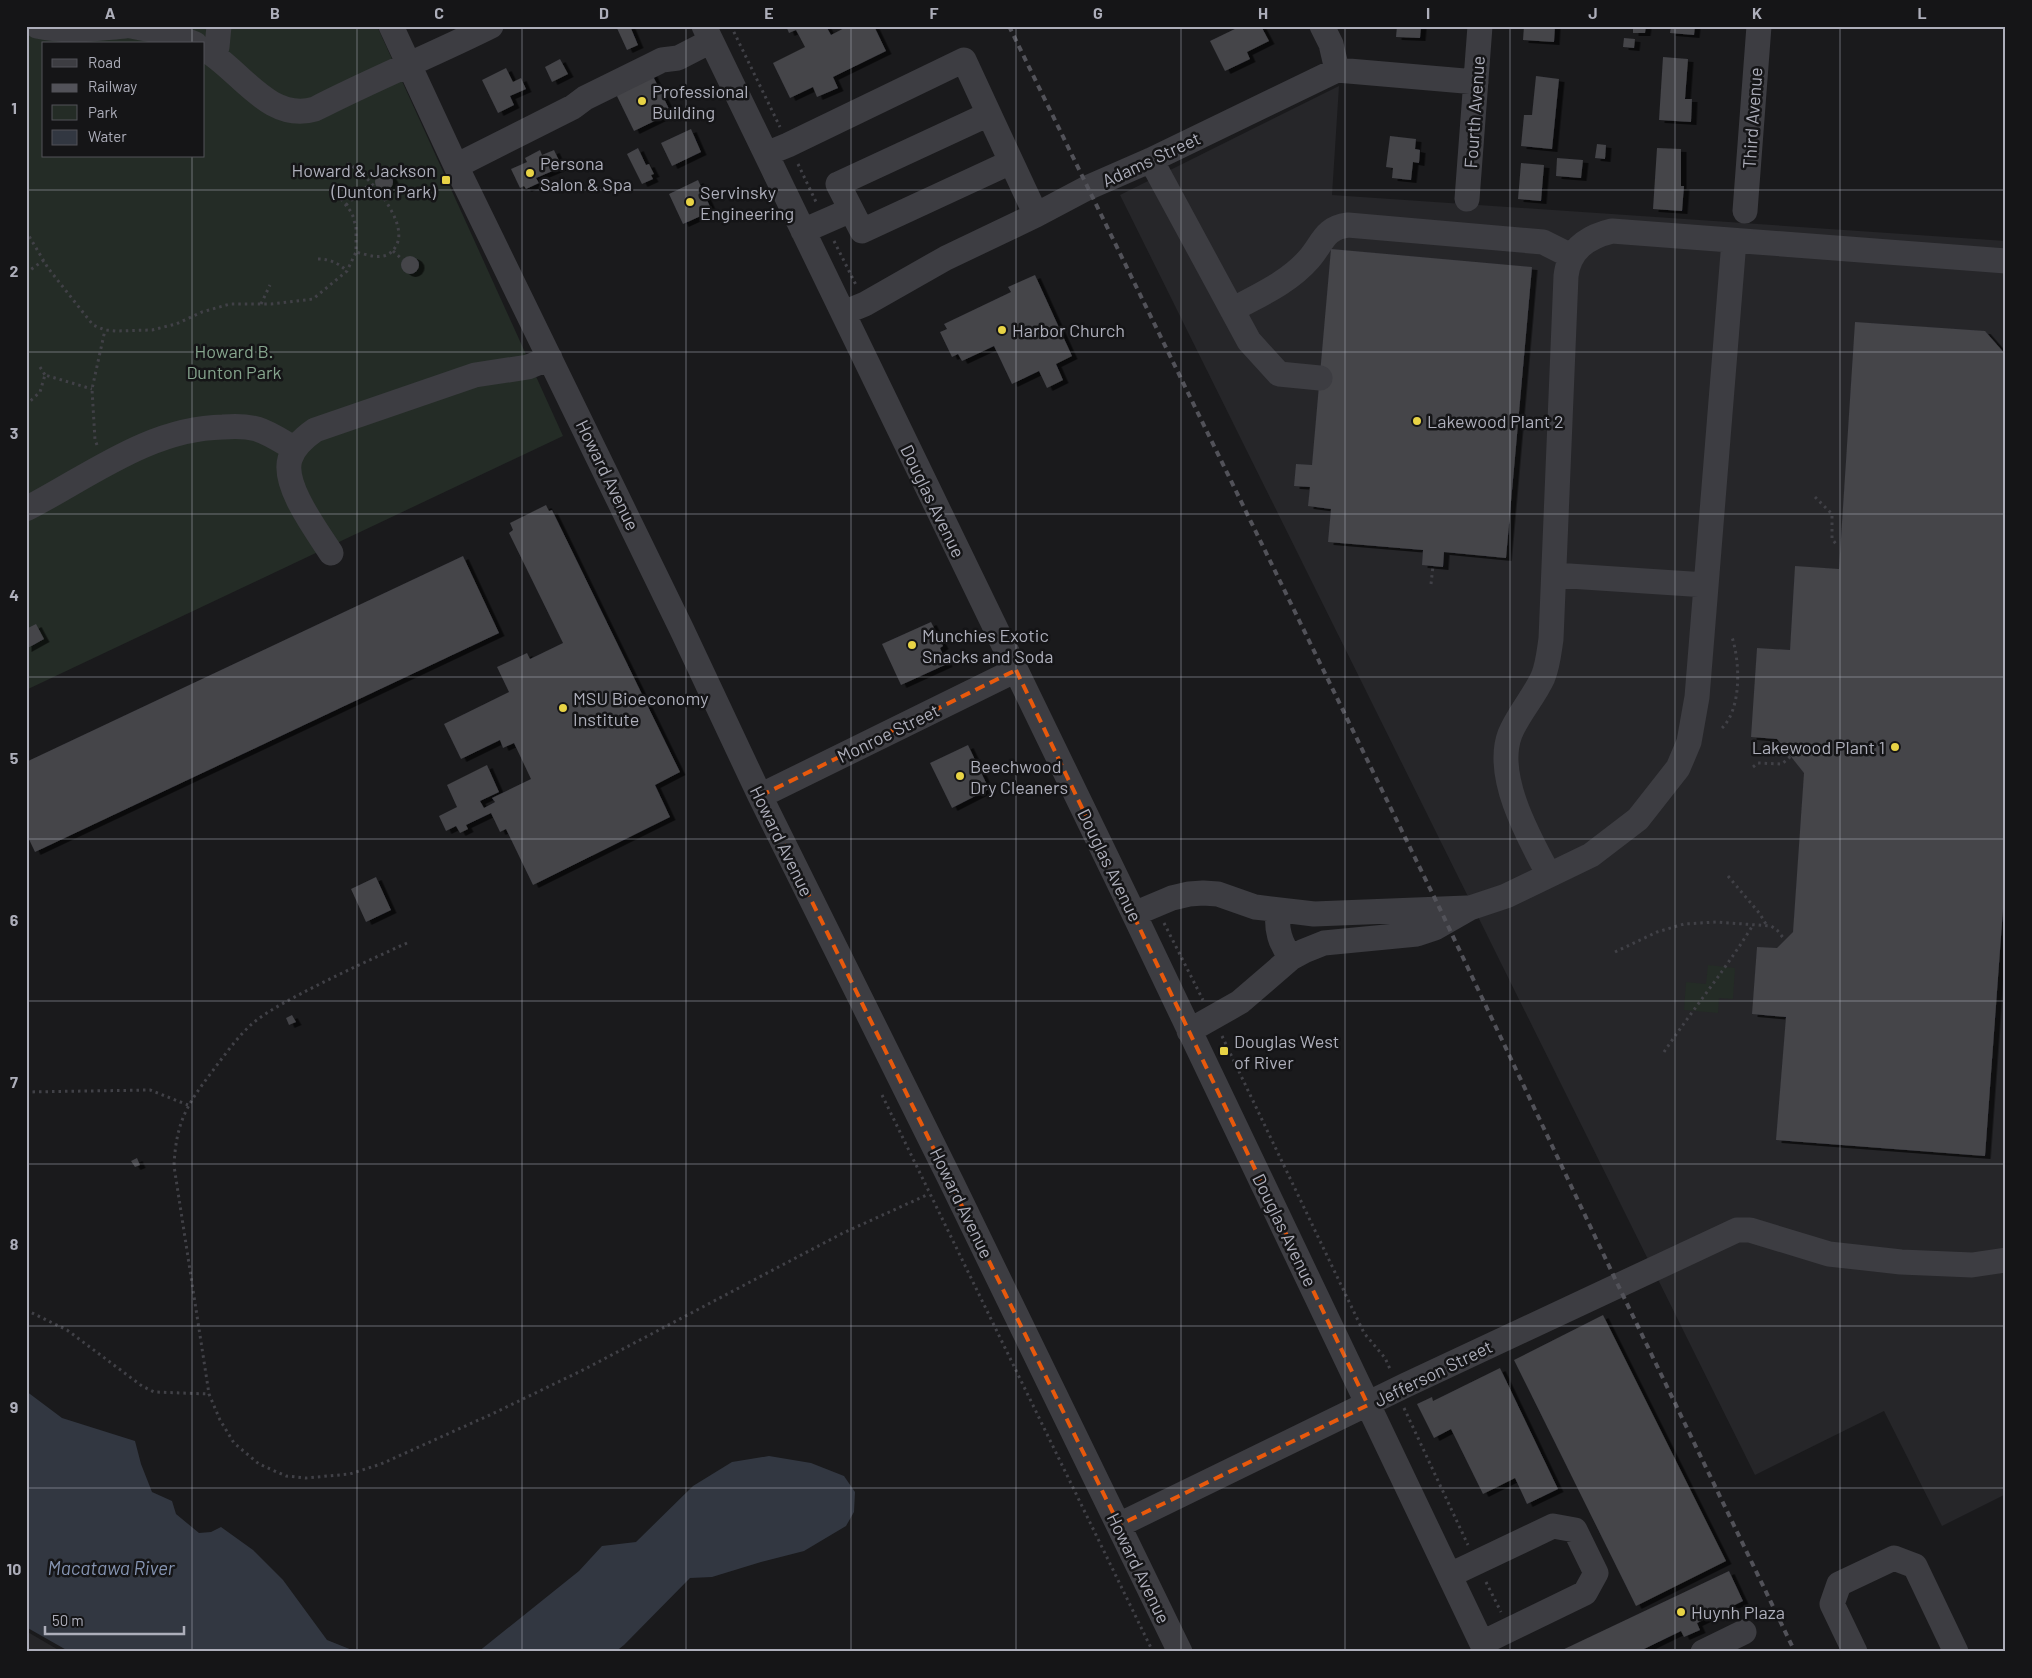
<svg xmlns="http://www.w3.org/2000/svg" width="2032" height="1678" font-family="Barlow,sans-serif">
  <defs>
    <filter id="shadow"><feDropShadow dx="5.5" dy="3" stdDeviation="0" flood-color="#0009"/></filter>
  </defs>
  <rect width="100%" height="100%" fill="#1a1a1c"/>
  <!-- built -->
  <path fill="#262629" d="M1339 86 1332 195 2006 241V1494L1942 1526 1884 1411 1755 1475 1120 195Z
    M26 1631 62 1652H26Z"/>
  <!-- green -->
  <path fill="#242c26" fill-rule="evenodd" d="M26 26H377L563 436 26 690ZM44 44H204V156H44Z
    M1708 965 1735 968 1733 999 1719 998 1718 1013 1684 1010 1686 982 1706 984Z"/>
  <!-- water -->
  <path fill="#323741" d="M26 1391 62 1418 135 1441 141 1464 152 1492 172 1501 176 1514 199 1533 211 1532 221 1527 253 1550 283 1580 327 1640 357 1652H70L26 1627Z
    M769 1456 811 1463 844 1476 855 1492 854 1512 846 1526 804 1551 761 1562 712 1577 690 1578 624 1645 615 1652H478L579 1571 602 1546 636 1542 693 1486 732 1462Z"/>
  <!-- building -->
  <path fill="#444449" filter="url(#shadow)" d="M616 26H630L638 45 627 50Z
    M786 26H826L831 35 848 26H874L886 51 833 77 838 88 817 97 813 87 790 98 773 63 805 47 796 30 789 33Z
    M1241 26H1261L1269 41 1247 52 1250 59 1225 71 1210 41Z
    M1397 26H1421L1420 38 1396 37Z
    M1524 26H1555L1554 42 1523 40Z
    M1633 26H1646L1645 33H1633Z
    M1671 26H1695L1694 35 1670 33Z
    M1624 38 1635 39 1634 48 1623 47Z
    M1663 57 1688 59 1685 99H1692L1691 122 1659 120Z
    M560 59 568 74 552 82 545 67Z
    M506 68 513 82 521 78 526 89 510 96 514 105 498 113 482 80Z
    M651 72 671 113 634 131 614 90Z
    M1536 76 1559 79 1552 149 1521 146 1524 115H1532Z
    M691 129 701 152 672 166 661 143Z
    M1390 136 1416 139 1415 149 1420 150 1419 163 1413 162 1411 180 1392 178 1393 168 1386 167Z
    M1597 144 1606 145 1605 159 1595 158Z
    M638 148 646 165 649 164 654 174 651 175 653 179 642 184 627 154Z
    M1657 148 1681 149V186H1684L1682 211 1653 209Z
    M540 150 542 155 554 150 562 167 536 178 539 183 526 189 524 186 520 188 511 169 527 162 525 158Z
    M1557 158 1583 160 1581 178 1556 176Z
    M1521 163 1544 165 1541 201 1518 199Z
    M375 182a9 9 0 1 1 18 0a9 9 0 1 1-18 0Z
    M698 180 712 211 683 224 669 194Z
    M1331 249 1532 267 1506 558 1444 552 1443 567 1422 565 1423 550 1328 542 1331 509 1308 506 1310 487 1294 486 1296 464 1312 465Z
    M401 265a9 9 0 1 1 18 0a9 9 0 1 1-18 0Z
    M1035 275 1072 356 1056 364 1063 380 1047 388 1039 371 1012 384 994 346 962 361 958 354 952 357 940 332 947 329 944 324 1011 292 1008 287Z
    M1855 322 1985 331 2006 355V868L1985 1156 1776 1140 1786 1017 1752 1014 1757 947 1777 948 1793 932 1804 773 1777 739 1751 737 1757 648 1790 650 1795 566 1839 569Z
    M546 505 549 511 552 510 680 772 655 785 670 817 533 885 506 829 500 832 491 813 466 825 468 829 460 833 456 826 446 831 439 816 457 807 447 785 487 765 499 792 480 801 484 808 495 802 492 798 531 779 514 743 503 748 500 740 461 759 444 724 509 692 497 667 527 653 530 659 563 643 509 533 513 530 510 523Z
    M463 556 499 633 35 852 26 833V762Z
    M931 622 943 646 940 648 947 664 901 685 882 644Z
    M36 624 44 639 26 649V629Z
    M968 745 989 789 952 808 930 763Z
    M376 877 391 910 366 922 351 889Z
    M292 1015 296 1022 289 1025 286 1018Z
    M137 1158 140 1165 135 1167 131 1161Z
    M1603 1315 1726 1561 1636 1606 1514 1360Z
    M1500 1368 1558 1489 1527 1504 1515 1478 1483 1494 1451 1429 1434 1438 1417 1404 1432 1397 1433 1401Z
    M1729 1571 1743 1601 1697 1623 1700 1630 1684 1637 1681 1631 1642 1650 1643 1652H1558Z"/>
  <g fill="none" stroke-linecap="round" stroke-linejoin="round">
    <!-- path -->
    <path stroke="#414147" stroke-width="3" stroke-dasharray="2.5 4" stroke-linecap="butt" d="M731 26 780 127
      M347 163C367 173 408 220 397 244 394 250 390 255 383 256 375 258 364 254 356 252
      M798 164 817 204
      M346 205 370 184
      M26 231 48 268 93 325 105 330 116 331 152 330 176 324 202 312 230 304H271L313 299 347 271 356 252V227L352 213 334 190
      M834 241 856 285
      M393 251 403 260
      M318 259C330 259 338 263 347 271
      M26 273 44 260
      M261 304 270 285
      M40 367 45 375
      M26 405 40 392 45 375 92 389
      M97 445 95 440 92 389 105 330
      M1815 497 1832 514V539L1836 544
      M1431 584 1433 566
      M1722 728C1742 708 1740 662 1732 637
      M1753 767 1758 763 1782 764 1791 756
      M1728 876 1760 914 1767 926
      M1164 923 1203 1000
      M407 943C374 958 341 973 308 990 289 1000 269 1010 253 1023 237 1037 224 1056 211 1073 186 1106 176 1123 174 1166L209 1394 220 1420 234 1443 259 1464 286 1476 306 1478 350 1474 381 1464 492 1414 585 1369 843 1233 929 1194
      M1615 952 1657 932 1684 924 1716 922 1771 926 1777 930 1785 940
      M1222 1036 1364 1333 1385 1358 1390 1369
      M1664 1052C1693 1009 1726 969 1753 925
      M26 1092 150 1090 188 1105
      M882 1095 1153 1652
      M26 1310 67 1330 142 1386 154 1392 209 1394
      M1404 1408 1468 1545
      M1486 1582 1501 1612"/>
    <!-- minor -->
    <path stroke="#3d3d42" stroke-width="25" d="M37 26C70 33 92 29 125 26
      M131 26 167 33 195 44
      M391 26 456 166 682 630 760 796 952 1183 1180 1652
      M704 26 1134 914 1486 1652
      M1322 26 1331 44 1337 70
      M204 49C239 68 268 123 315 109 373 79 433 55 491 26
      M213 54 217 47 219 26
      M766 154 788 145 964 60 989 114
      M1151 160 1249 341 1279 374 1320 378
      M1011 162 862 231 838 184 989 114 1036 215
      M456 166 573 107 585 98 652 65 662 60 678 58 711 41
      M1467 199 1480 26
      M1745 211 1759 26
      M803 231 851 210
      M1232 310C1259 295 1288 283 1309 259 1323 243 1324 228 1348 225L1543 242 1571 256
      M843 313 865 304 946 258 1036 215 1087 188 1151 160 1337 70 1476 82
      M26 509C88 477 150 428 223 427 234 426 246 426 257 429 270 433 283 442 295 449
      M331 553C317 531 282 485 290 459 294 446 305 437 315 430L475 375 528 367 550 358
      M1554 575 1706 585
      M760 796 1016 670
      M1549 875C1529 838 1494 776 1510 734 1518 714 1534 697 1543 677 1548 665 1549 652 1551 639L1566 276C1569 250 1587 237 1612 231L2006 261
      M1278 911C1276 930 1280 943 1291 958
      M1134 914 1172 898 1189 894 1203 893 1218 894 1255 907 1314 914 1467 908
      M1189 1031 1240 1002 1291 958 1304 951 1324 943 1417 934 1435 928 1470 908 1506 896 1591 855 1638 819 1678 768 1689 742 1697 697 1734 241
      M1119 1525 1406 1385 1737 1230H1750L1829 1254 1901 1262 1972 1265 2006 1260
      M1450 1575 1553 1526 1575 1530 1596 1573 1585 1593 1482 1643
      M1703 1652 1744 1632
      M1855 1652 1832 1604 1839 1584 1894 1558 1915 1566 1956 1652"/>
    <!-- rail -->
    <path stroke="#525259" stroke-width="4" stroke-dasharray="6 5" stroke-linecap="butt" d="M1009 26 1440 909 1618 1285 1795 1652"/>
  </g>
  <!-- marked area -->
  <path fill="none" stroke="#e8590c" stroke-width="4" stroke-dasharray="10 6" stroke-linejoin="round" d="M1016 670 1368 1405 1119 1525 760 796Z"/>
  <!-- grid -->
  <path fill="none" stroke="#adaeba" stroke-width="1" stroke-opacity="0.55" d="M192 26V44M357 26V1652M522 26V1652M686 26V1652M851 26V1652M1016 26V1652M1181 26V1652M1345 26V1652M1510 26V1652M1675 26V1652M1840 26V1652M192 156V1652M26 190H2006M26 352H2006M26 514H2006M26 677H2006M26 839H2006M26 1001H2006M26 1164H2006M26 1326H2006M26 1488H2006"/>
  <!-- markers -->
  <g fill="#e8d345" stroke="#151517" stroke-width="2">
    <circle cx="642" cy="101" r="5"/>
    <circle cx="530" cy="173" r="5"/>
    <rect x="441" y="175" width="10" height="10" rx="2.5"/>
    <circle cx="690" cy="202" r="5"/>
    <circle cx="1002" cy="330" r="5"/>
    <circle cx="1417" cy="421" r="5"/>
    <circle cx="912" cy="645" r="5"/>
    <circle cx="563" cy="708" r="5"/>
    <circle cx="1895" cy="747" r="5"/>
    <circle cx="960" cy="776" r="5"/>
    <rect x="1219" y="1046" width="10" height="10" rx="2.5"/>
    <circle cx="1681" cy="1612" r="5"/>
  </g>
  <g text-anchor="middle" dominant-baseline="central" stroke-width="5" stroke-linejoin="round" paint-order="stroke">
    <!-- poi labels -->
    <g font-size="18" fill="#adaeba" stroke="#151517" text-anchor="start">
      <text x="652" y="91">Professional<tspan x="652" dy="21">Building</tspan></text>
      <text x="540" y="163">Persona<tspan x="540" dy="21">Salon &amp; Spa</tspan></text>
      <text x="436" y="170" text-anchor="end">Howard &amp; Jackson<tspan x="436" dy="21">(Dunton Park)</tspan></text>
      <text x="700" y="192">Servinsky<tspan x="700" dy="21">Engineering</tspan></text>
      <text x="1012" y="330">Harbor Church</text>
      <text x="1427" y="421">Lakewood Plant 2</text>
      <text x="922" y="635">Munchies Exotic<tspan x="922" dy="21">Snacks and Soda</tspan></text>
      <text x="573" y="698">MSU Bioeconomy<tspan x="573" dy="21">Institute</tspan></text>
      <text x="1885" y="747" text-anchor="end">Lakewood Plant 1</text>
      <text x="970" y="766">Beechwood<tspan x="970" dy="21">Dry Cleaners</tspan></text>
      <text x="1234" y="1041">Douglas West<tspan x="1234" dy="21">of River</tspan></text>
      <text x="1691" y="1612">Huynh Plaza</text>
    </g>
    <!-- street labels -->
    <g font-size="18" fill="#adaeba" stroke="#151517">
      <text transform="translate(1474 112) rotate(-86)">Fourth Avenue</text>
      <text transform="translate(1752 118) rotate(-86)">Third Avenue</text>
      <text transform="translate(1151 159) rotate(-25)">Adams Street</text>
      <text transform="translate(608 475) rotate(64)">Howard Avenue</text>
      <text transform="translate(933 501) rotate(64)">Douglas Avenue</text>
      <text transform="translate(888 733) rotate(-26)">Monroe Street</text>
      <text transform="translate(782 841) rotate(64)">Howard Avenue</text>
      <text transform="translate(1110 865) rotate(64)">Douglas Avenue</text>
      <text transform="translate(962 1203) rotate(64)">Howard Avenue</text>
      <text transform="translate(1285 1230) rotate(64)">Douglas Avenue</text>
      <text transform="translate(1433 1373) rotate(-26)">Jefferson Street</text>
      <text transform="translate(1139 1568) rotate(64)">Howard Avenue</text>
    </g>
    <!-- park labels -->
    <g font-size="18" fill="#85a48d" stroke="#151517">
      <text x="234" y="351">Howard B.<tspan x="234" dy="21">Dunton Park</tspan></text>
    </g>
    <!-- water labels -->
    <g font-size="19" font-style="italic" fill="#8695b3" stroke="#151517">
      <text x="111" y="1567">Macatawa River</text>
    </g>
  </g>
  <!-- border -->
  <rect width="2032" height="1678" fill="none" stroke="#151517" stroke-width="55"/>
  <!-- legend -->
  <rect x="42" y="42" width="162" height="115" fill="#151517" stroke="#525258"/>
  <rect x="52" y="59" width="25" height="8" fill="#3d3d42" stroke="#525258"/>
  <text x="88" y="68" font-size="15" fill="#adaeba">Road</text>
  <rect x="52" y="84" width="25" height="8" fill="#525259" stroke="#525258"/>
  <text x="88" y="92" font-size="15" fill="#adaeba">Railway</text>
  <rect x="52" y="105" width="25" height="15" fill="#242c26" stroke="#525258"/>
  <text x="88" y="118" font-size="15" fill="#adaeba">Park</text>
  <rect x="52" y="130" width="25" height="15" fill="#323741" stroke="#525258"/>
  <text x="88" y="142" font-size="15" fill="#adaeba">Water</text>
  <!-- scale -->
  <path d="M45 1626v8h139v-8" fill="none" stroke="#adaeba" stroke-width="2.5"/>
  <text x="52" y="1626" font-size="15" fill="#adaeba" stroke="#151517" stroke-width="4" paint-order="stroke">50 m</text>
  <rect x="28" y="28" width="1976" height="1622" fill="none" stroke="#adaeba" stroke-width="2"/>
  <g font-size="16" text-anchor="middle" font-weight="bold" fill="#adaeba">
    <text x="110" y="19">A</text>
    <text x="275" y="19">B</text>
    <text x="439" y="19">C</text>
    <text x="604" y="19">D</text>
    <text x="769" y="19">E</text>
    <text x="934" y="19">F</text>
    <text x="1098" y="19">G</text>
    <text x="1263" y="19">H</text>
    <text x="1428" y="19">I</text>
    <text x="1593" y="19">J</text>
    <text x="1757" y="19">K</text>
    <text x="1922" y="19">L</text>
    <text x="14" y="114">1</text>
    <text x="14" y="277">2</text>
    <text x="14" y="439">3</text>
    <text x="14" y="601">4</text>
    <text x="14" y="764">5</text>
    <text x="14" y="926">6</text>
    <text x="14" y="1088">7</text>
    <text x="14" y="1250">8</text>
    <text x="14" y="1413">9</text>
    <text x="14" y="1575">10</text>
  </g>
</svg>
